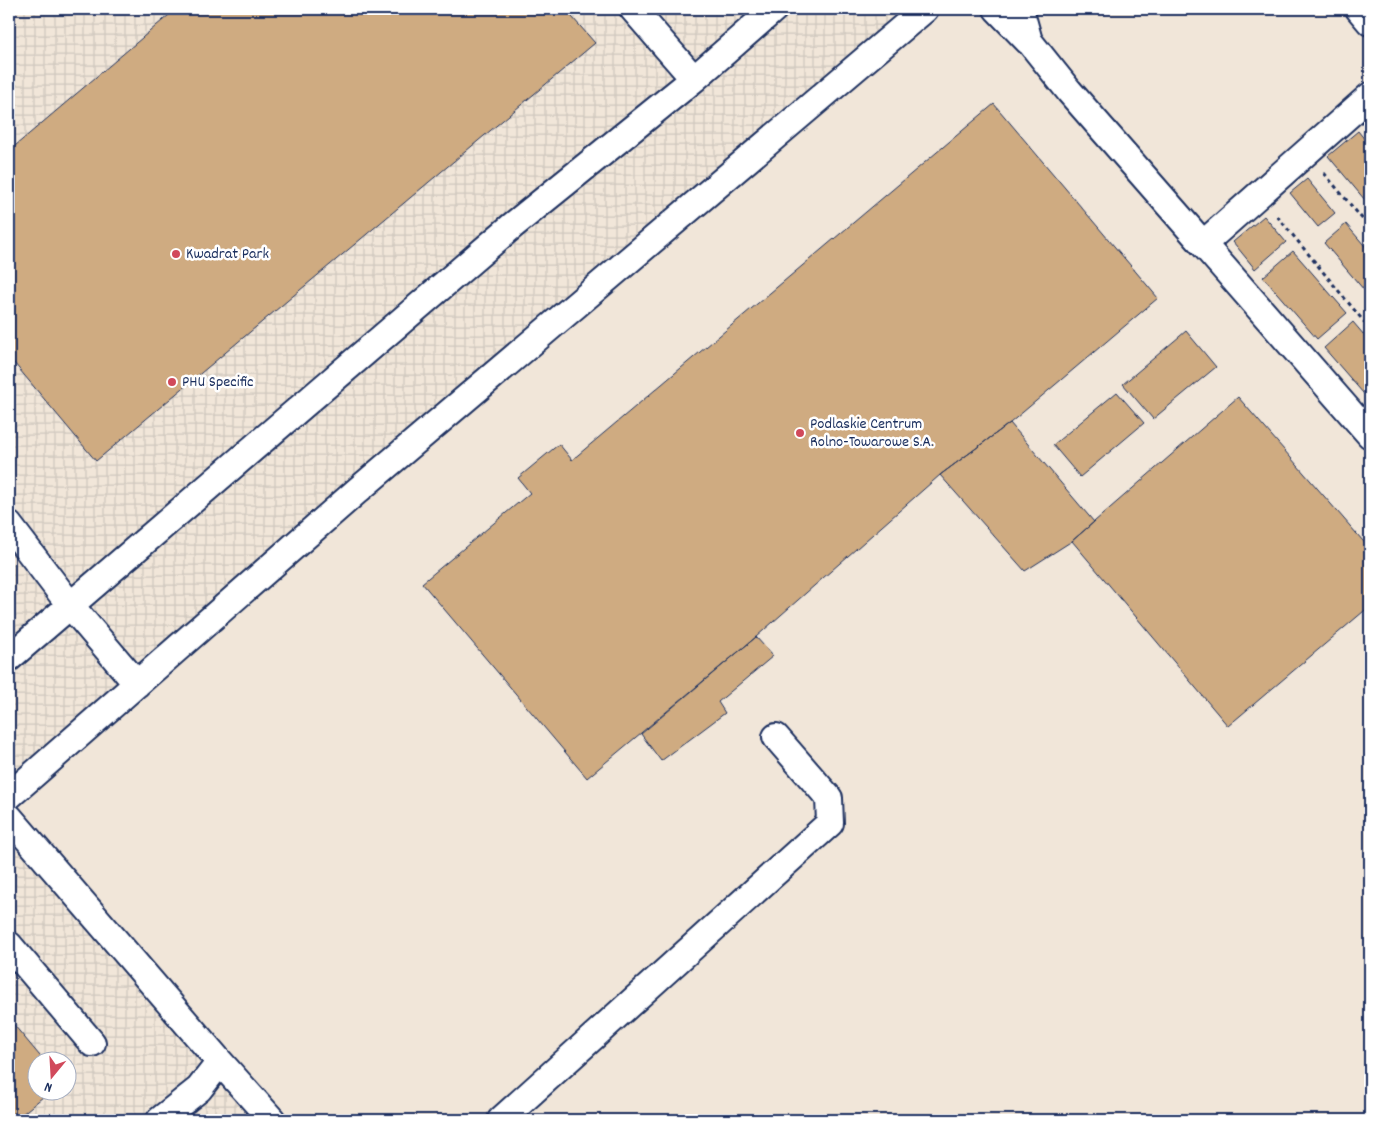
<svg xmlns="http://www.w3.org/2000/svg" width="1379" height="1129" font-family="Dekko,sans-serif">
  <defs>
    <pattern id="industrial-grid" width="8" height="8" patternUnits="userSpaceOnUse" patternTransform="scale(1.25)"><rect width="8" height="8" fill="#f1e6d9"/><path d="M0 4h8M4 0v8" fill="none" stroke="#cec6bd"/></pattern>
  </defs>
  <rect width="100%" height="100%" fill="#fff"/>
  <filter id="ink" filterUnits="userSpaceOnUse"><feTurbulence type="fractalNoise" baseFrequency=".02" numOctaves="2"/><feDisplacementMap in="SourceGraphic" scale="10" xChannelSelector="R" yChannelSelector="G"/><feConvolveMatrix kernelMatrix="1 2 1 2 8 2 1 2 1" color-interpolation-filters="sRGB"/></filter>
  <g filter="url(#ink)">
    <!-- built -->
    <path fill="#f1e6d9" d="M930 9H1370V1120H275L9 803Z"/>
    <!-- industrial -->
    <path fill="url(#industrial-grid)" fill-rule="evenodd" d="M9 9H930L9 779Z
      M9 803 275 1120H9ZM38 1062H68V1092H38Z"/>
    <!-- building -->
    <path fill="#cfab81" stroke="#1b2f5e" d="M176 9H565L595 43 96 461 9 357V151Z
      M994 104 1158 298 1010 423 940 475 756 637 587 778 422 583 530 493 518 478 559 444 572 460Z
      M1358 131 1370 146V206L1328 156Z
      M1307 179 1335 213 1318 227 1290 193Z
      M1264 216 1286 242 1255 269 1233 242Z
      M1346 224 1370 252V297L1324 243Z
      M1293 251 1347 313 1317 339 1263 277Z
      M1353 322 1370 342V401L1324 348Z
      M1186 331 1216 367 1153 419 1123 384Z
      M1117 392 1144 423 1080 477 1053 445Z
      M1238 397 1370 549V606L1228 726 1072 541Z
      M1010 423 1094 522 1072 541 1025 571 940 475Z
      M756 637 773 656 718 702 725 713 661 761 641 734Z
      M9 1019 45 1062H38V1092H49L15 1120H9Z"/>
    <g fill="none" stroke-linecap="round" stroke-linejoin="round">
      <defs>
        <path id="minor" d="M633 9 694 79
          M997 9 1028 41
          M1020 9 1029 41 1069 91 1203 244 1370 96
          M1359 9 1370 22
          M1203 244 1370 435
          M9 525 70 605 137 684
          M9 658 512 226 694 79 774 9
          M9 796 358 490 925 9
          M9 817 220 1062 199 1089 160 1120
          M9 945 92 1043
          M220 1062 272 1120
          M501 1120 830 823 829 798 776 737"/>
      </defs>
      <!-- minor casing -->
      <use href="#minor" stroke="#1b2f5e" stroke-width="30"/>
      <!-- path -->
      <path stroke="#1b2f5e" stroke-width="3" stroke-dasharray="4 4" stroke-linecap="butt" d="M1324 173 1370 228
        M1277 216 1370 329"/>
      <!-- minor -->
      <use href="#minor" stroke="#fff" stroke-width="26"/>
    </g>
  </g>
  <!-- markers -->
  <g fill="#d1495b" stroke="#fff" stroke-width="2">
    <circle cx="176" cy="254" r="5"/>
    <circle cx="172" cy="382" r="5"/>
    <circle cx="800" cy="433" r="5"/>
  </g>
  <g text-anchor="middle" dominant-baseline="central" stroke-width="5" stroke-linejoin="round" paint-order="stroke">
    <!-- poi labels -->
    <g font-size="16" fill="#1b2f5e" stroke="#fff" text-anchor="start">
      <text x="186" y="254">Kwadrat Park</text>
      <text x="182" y="382">PHU Specific</text>
      <text x="810" y="424">Podlaskie Centrum<tspan x="810" dy="18">Rolno-Towarowe S.A.</tspan></text>
    </g>
  </g>
  <!-- margin -->
  <rect width="1379" height="1129" fill="none" stroke="#fff" stroke-width="30"/>
  <rect x="15" y="15" width="1349" height="1099" fill="none" stroke="#1b2f5e" stroke-width="2" filter="url(#ink)"/>
  <!-- north arrow -->
  <g transform="translate(52 1076) rotate(198)"><circle r="24" fill="#ffffff" stroke="#a4acbf"/>
  <path d="M0-4L9 19L0 12L-9 19Z" fill="#d1495b"/>
  <text y="-8" font-size="14" font-weight="bold" text-anchor="middle" fill="#1b2f5e">N</text>
  </g>
</svg>
